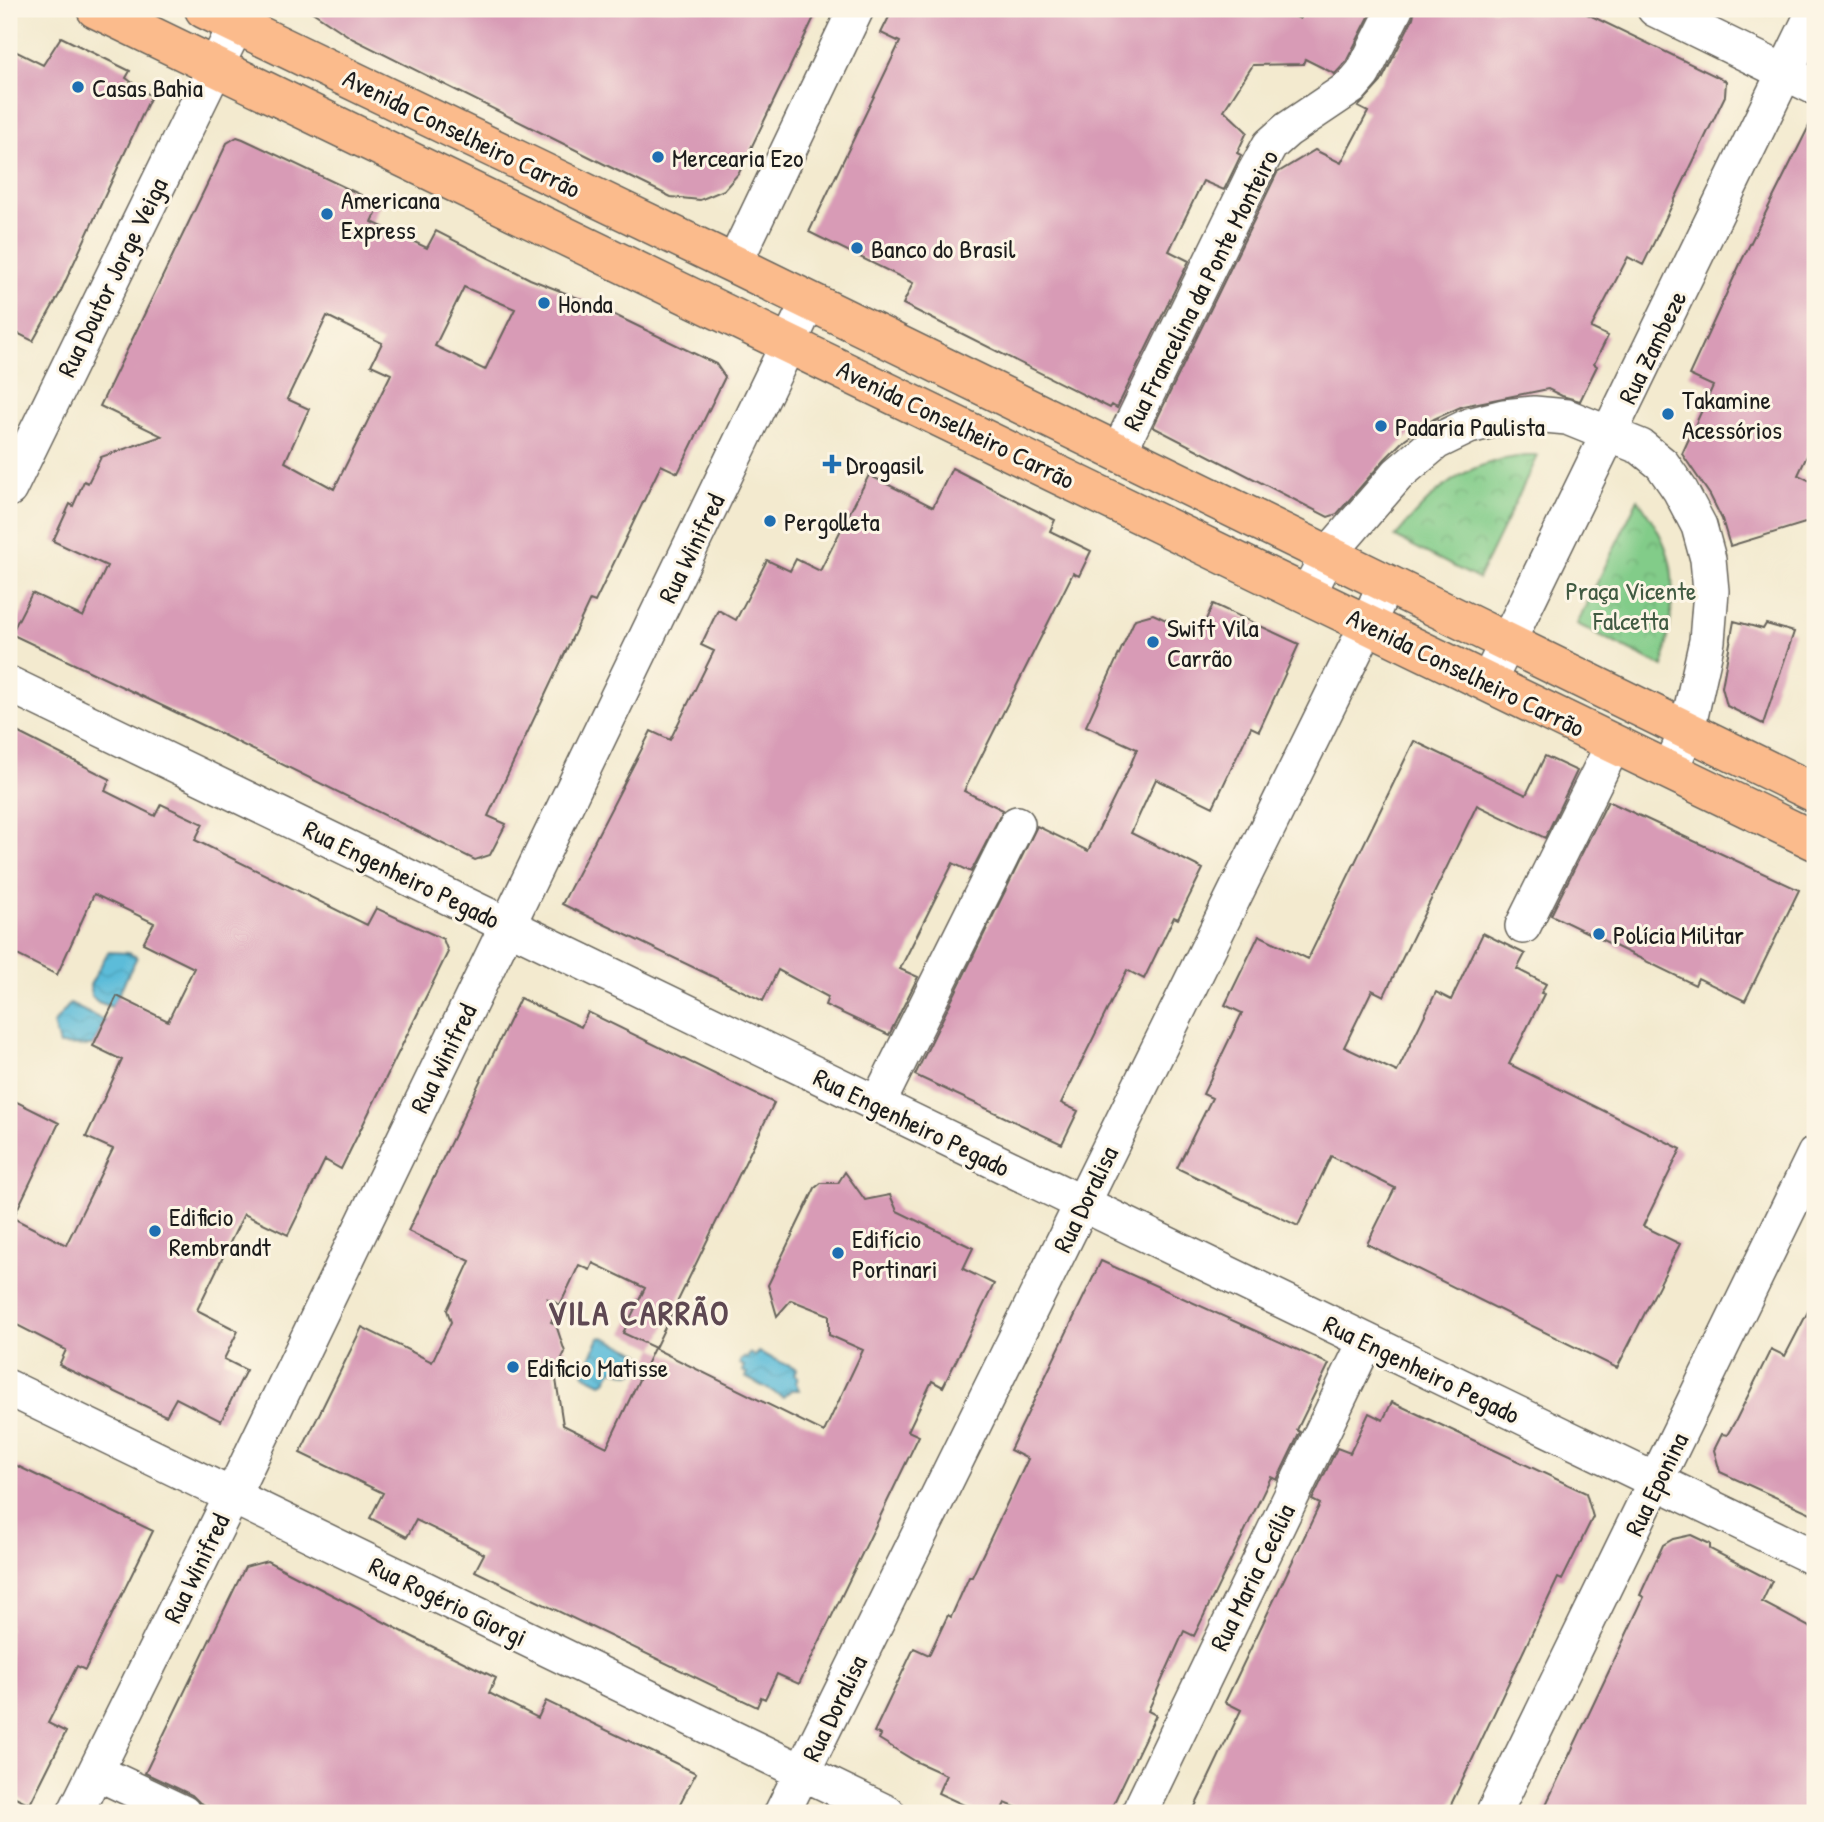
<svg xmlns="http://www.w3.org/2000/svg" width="1824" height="1822" font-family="'Patrick Hand',sans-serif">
  <defs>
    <pattern id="park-crowns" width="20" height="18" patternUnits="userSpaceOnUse" patternTransform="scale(1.75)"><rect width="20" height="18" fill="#82cc89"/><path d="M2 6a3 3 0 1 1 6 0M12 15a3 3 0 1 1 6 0" fill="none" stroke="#70af76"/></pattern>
    <pattern id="water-waves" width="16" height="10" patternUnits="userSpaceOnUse" patternTransform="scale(1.75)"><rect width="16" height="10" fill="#5bbcd9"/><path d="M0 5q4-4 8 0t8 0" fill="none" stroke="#4fa1ba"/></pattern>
  </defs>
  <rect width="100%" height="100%" fill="#fcf5e5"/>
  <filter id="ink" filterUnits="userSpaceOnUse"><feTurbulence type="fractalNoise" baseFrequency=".0143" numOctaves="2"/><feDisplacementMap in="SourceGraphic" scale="14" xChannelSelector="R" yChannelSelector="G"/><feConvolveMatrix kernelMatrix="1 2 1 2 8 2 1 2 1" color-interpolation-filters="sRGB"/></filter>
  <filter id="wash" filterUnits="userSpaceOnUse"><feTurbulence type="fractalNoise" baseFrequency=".00686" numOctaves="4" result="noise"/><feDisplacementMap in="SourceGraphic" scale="28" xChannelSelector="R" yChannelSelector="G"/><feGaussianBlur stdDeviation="1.57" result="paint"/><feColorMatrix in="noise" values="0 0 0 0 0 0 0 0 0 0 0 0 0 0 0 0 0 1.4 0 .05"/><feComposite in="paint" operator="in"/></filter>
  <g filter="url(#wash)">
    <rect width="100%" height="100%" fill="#f3eacf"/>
    <!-- park -->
    <path fill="url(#park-crowns)" stroke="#4f7452" stroke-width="2" d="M1526 456H1538L1478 579 1395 537C1433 491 1464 461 1526 456Z
      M1638 499C1651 518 1665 539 1670 562 1677 593 1668 636 1663 667L1577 624Z"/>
    <!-- water -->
    <path fill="url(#water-waves)" stroke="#3c6c7a" stroke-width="2" d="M108 952 128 953 137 957 112 1007 98 1002 91 996 90 985Z
      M70 1004 105 1021 93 1046 59 1045 53 1024Z
      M604 1337 641 1354 642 1358 636 1372 629 1374 613 1369 606 1381 601 1383 585 1375 584 1372 599 1338Z
      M758 1352 796 1369 794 1375 798 1377 796 1383 799 1390H791L783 1397 745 1377 747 1373 742 1371 744 1366 740 1364V1360L744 1357 747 1358 750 1353 755 1356Z"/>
    <g id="blocks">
      <!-- building -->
      <path fill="#d89bb6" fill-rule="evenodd" d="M308 9H818L739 173 724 190 700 200 671 197 608 166 353 39Z
        M893 9H1280L1300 19 1305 9H1373L1346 62 1335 74 1305 59 1303 64 1253 65 1224 110 1247 132 1237 153 1241 155 1224 190 1203 181 1169 251 1189 261 1117 408 1112 405 1110 408 903 304 913 283 809 232 900 42 881 33Z
        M1415 9H1577L1726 81 1725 96 1643 265 1628 257 1591 328 1608 336 1594 364 1597 366 1580 401 1562 396 1548 389 1463 406 1434 419 1405 439 1385 459 1337 514 1328 517 1153 427 1277 173 1315 150 1341 163 1368 112 1358 107 1381 82 1413 18Z
        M61 37 130 71 126 78 151 96 59 295 33 341 9 329V48L43 65Z
        M1815 114V439L1798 475 1815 483V520L1730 546 1722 519 1710 495 1682 454 1713 386 1689 375 1741 262Z
        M237 137 243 139 380 204 372 222 427 248 436 231 530 279 588 302 716 364 725 377 678 473 661 465 595 602 590 600 488 816 506 824 490 855 475 860 213 730 11 634 32 593 83 617 107 566 53 541 70 504 73 506 84 481 88 483 101 457 162 436 100 406 227 143ZM464 287 515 309 485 370 435 346ZM327 316 382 343 371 365 391 374 334 489 285 462 309 409 287 399Z
        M952 468 1055 520 1050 531 1091 551 1079 576 1073 573 964 791 1003 810 971 872 953 863 900 969 918 977 889 1035 825 1005 828 997 778 970 763 1001 562 904 651 731 670 740 714 651 701 645 718 610 736 620 767 560 790 571 796 559 820 571 869 475 933 507Z
        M1213 604 1299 644 1259 731 1251 727 1213 807 1156 779 1131 833 1203 869 1178 919 1174 917 1144 979 1127 970 1061 1103 1078 1111 1062 1144 915 1075 1037 826 1088 851 1130 766 1137 749 1086 726 1135 619 1153 614 1199 635Z
        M1734 621 1763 629 1766 624 1794 632 1763 724 1727 706 1722 687Z
        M9 728 110 779 105 791 155 816 161 804 203 824 195 840 367 925 376 908 443 939 448 952 341 1169 325 1160 288 1235 244 1214 197 1310 238 1331 224 1359 246 1370 221 1421 176 1398 166 1416 59 1365 66 1350 9 1321V1098L59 1123 13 1218 66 1245 113 1149 86 1137 122 1060 93 1046 117 996 168 1021 194 968 143 943 154 923 94 894 57 975 9 951Z
        M1414 741 1526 795 1545 756 1577 771 1545 838 1477 805 1384 996 1372 990 1344 1047 1397 1072 1436 992 1451 1000 1483 933 1525 954 1517 969 1546 984 1541 993 1544 994 1509 1064 1681 1149 1643 1226 1680 1244 1617 1368 1367 1244 1395 1188 1331 1156 1298 1226 1177 1168 1212 1098 1203 1094 1242 1013 1225 1005 1259 935 1308 959Z
        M1608 801 1799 890 1745 1001 1698 978 1695 985 1551 915Z
        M520 998 581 1027 588 1012 774 1103 655 1348 623 1333 645 1288 593 1263 590 1270 579 1265 560 1305 548 1299 554 1317 551 1322 556 1325 565 1352 555 1373 563 1425 607 1447 654 1348 824 1432 863 1350 829 1335V1315L791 1300 777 1316 768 1285 815 1188 821 1183H838L845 1172 865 1200 890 1195 897 1211 973 1248 963 1269 994 1284 943 1387 932 1381 908 1431 919 1436 799 1684 777 1674 765 1699 761 1697 757 1707 475 1571 484 1554 453 1538 416 1520 407 1537 370 1518 383 1493 300 1453 362 1327 432 1362 451 1322 447 1310 470 1261 408 1231Z
        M1101 1261 1329 1364 1297 1430 1300 1432 1277 1480 1271 1477 1194 1636 1184 1631 1148 1711 1156 1715 1109 1813H1030L1005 1803 1000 1813H981L938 1793 946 1775 915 1761 879 1739 881 1735 874 1732 914 1648 929 1655 948 1615 951 1617 969 1577H972L1028 1459 1010 1450Z
        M1815 1298V1515L1720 1472 1714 1450 1722 1434 1727 1435 1736 1420 1771 1349 1785 1356Z
        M1392 1402 1586 1493 1593 1517 1562 1580 1558 1578 1447 1813H1192L1241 1710 1225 1702 1320 1504 1312 1500 1337 1448 1350 1453 1369 1413 1383 1420Z
        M9 1462 153 1531 85 1670 77 1666 48 1723 66 1732 30 1804 9 1794Z
        M1691 1535 1710 1544V1549L1772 1581 1762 1602 1815 1630V1813H1542L1644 1597 1640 1595 1663 1545 1673 1539Z
        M267 1561 413 1637 496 1678 489 1693 538 1718 546 1701 696 1773 675 1813H222L200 1803 192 1795 145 1773 245 1567Z"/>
    </g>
  </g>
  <g filter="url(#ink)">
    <use href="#blocks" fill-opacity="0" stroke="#67645b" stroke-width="2"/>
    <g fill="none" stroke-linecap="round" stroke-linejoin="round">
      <defs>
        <path id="minor" d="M1655 9 1815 87
          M734 264 856 9
          M1118 453 1254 174 1270 145 1287 130 1351 87 1363 73 1395 9
          M9 489 244 9
          M1307 595 1328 555 1398 474 1436 442 1469 426 1504 417 1534 414 1567 417 1641 447 1662 464 1680 490 1699 526 1708 559 1711 591 1707 641 1687 730 1670 771
          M1488 682 1815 10
          M9 684 1815 1558
          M1523 926 1614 743
          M877 1105 1017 824
          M9 1388 887 1813
          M96 1772 183 1813
          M75 1813 232 1496 809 301
          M782 1813 1368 624 1385 584
          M1139 1813 1366 1341
          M1494 1813 1815 1154"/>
        <path id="major" d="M96 9 1815 841
          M204 9 734 264 1815 793"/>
      </defs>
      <!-- minor casing -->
      <use href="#minor" stroke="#67645b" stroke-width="38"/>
      <!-- major casing -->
      <use href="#major" stroke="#67645b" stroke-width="41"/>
      <!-- minor -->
      <use href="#minor" stroke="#fff" stroke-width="35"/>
      <!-- major -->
      <use href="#major" stroke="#fbbb8c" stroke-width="38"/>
    </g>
  </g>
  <!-- markers -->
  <g fill="#1f6fb2" stroke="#fcf5e5" stroke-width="2.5">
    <circle cx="78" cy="87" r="7"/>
    <circle cx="658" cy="157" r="7"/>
    <circle cx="327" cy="214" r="7"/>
    <circle cx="857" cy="248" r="7"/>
    <circle cx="544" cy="303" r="7"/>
    <circle cx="1668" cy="414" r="7"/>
    <circle cx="1381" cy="426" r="7"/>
    <path d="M828.5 453.5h7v7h7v7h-7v7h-7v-7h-7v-7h7z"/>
    <circle cx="770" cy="521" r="7"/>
    <circle cx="1153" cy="642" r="7"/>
    <circle cx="1599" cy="934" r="7"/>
    <circle cx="155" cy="1231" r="7"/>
    <circle cx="838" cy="1253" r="7"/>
    <circle cx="513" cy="1367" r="7"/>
  </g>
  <g text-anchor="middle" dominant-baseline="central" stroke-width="6" stroke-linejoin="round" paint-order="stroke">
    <!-- poi labels -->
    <g font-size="26" fill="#1c1c1c" stroke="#fcf5e5" text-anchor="start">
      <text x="92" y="87">Casas Bahia</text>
      <text x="672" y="157">Mercearia Ezo</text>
      <text x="341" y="199">Americana<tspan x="341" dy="30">Express</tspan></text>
      <text x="871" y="248">Banco do Brasil</text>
      <text x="558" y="303">Honda</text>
      <text x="1682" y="399">Takamine<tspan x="1682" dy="30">Acessórios</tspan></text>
      <text x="1395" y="426">Padaria Paulista</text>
      <text x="846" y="464">Drogasil</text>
      <text x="784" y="521">Pergolleta</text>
      <text x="1167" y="627">Swift Vila<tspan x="1167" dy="30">Carrão</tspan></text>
      <text x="1613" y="934">Polícia Militar</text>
      <text x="169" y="1216">Edificio<tspan x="169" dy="30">Rembrandt</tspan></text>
      <text x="852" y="1238">Edifício<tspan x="852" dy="30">Portinari</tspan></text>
      <text x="527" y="1367">Edificio Matisse</text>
    </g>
    <!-- street labels -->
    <g font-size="26" fill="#1c1c1c" stroke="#fcf5e5">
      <text transform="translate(462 133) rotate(26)">Avenida Conselheiro Carrão</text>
      <text transform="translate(112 277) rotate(-64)">Rua Doutor Jorge Veiga</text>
      <text transform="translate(1200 290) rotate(-63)">Rua Francelina da Ponte Monteiro</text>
      <text transform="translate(1652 347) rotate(-64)">Rua Zambeze</text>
      <text transform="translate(956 424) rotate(26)">Avenida Conselheiro Carrão</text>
      <text transform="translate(691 548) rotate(-64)">Rua Winifred</text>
      <text transform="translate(1466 672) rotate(26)">Avenida Conselheiro Carrão</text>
      <text transform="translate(402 874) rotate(26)">Rua Engenheiro Pegado</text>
      <text transform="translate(443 1058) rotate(-64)">Rua Winifred</text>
      <text transform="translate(912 1122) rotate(26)">Rua Engenheiro Pegado</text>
      <text transform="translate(1085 1199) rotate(-64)">Rua Doralisa</text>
      <text transform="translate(1422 1369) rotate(26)">Rua Engenheiro Pegado</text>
      <text transform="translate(1656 1484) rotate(-64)">Rua Eponina</text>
      <text transform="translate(196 1568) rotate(-64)">Rua Winifred</text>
      <text transform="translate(1252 1577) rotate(-64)">Rua Maria Cecília</text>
      <text transform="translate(448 1601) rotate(26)">Rua Rogério Giorgi</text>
      <text transform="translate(834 1708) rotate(-64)">Rua Doralisa</text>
    </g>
    <!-- park labels -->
    <g font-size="26" fill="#405a42" stroke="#fcf5e5">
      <text x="1631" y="590">Praça Vicente<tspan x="1631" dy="30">Falcetta</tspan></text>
    </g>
    <!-- district labels -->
    <g font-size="33" font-weight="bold" letter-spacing="2" fill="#5e4852" stroke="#fcf5e5">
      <text x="639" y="1313">VILA CARRÃO</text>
    </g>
  </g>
  <!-- margin -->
  <rect width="1824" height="1822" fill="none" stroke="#fcf5e5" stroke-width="35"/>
</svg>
